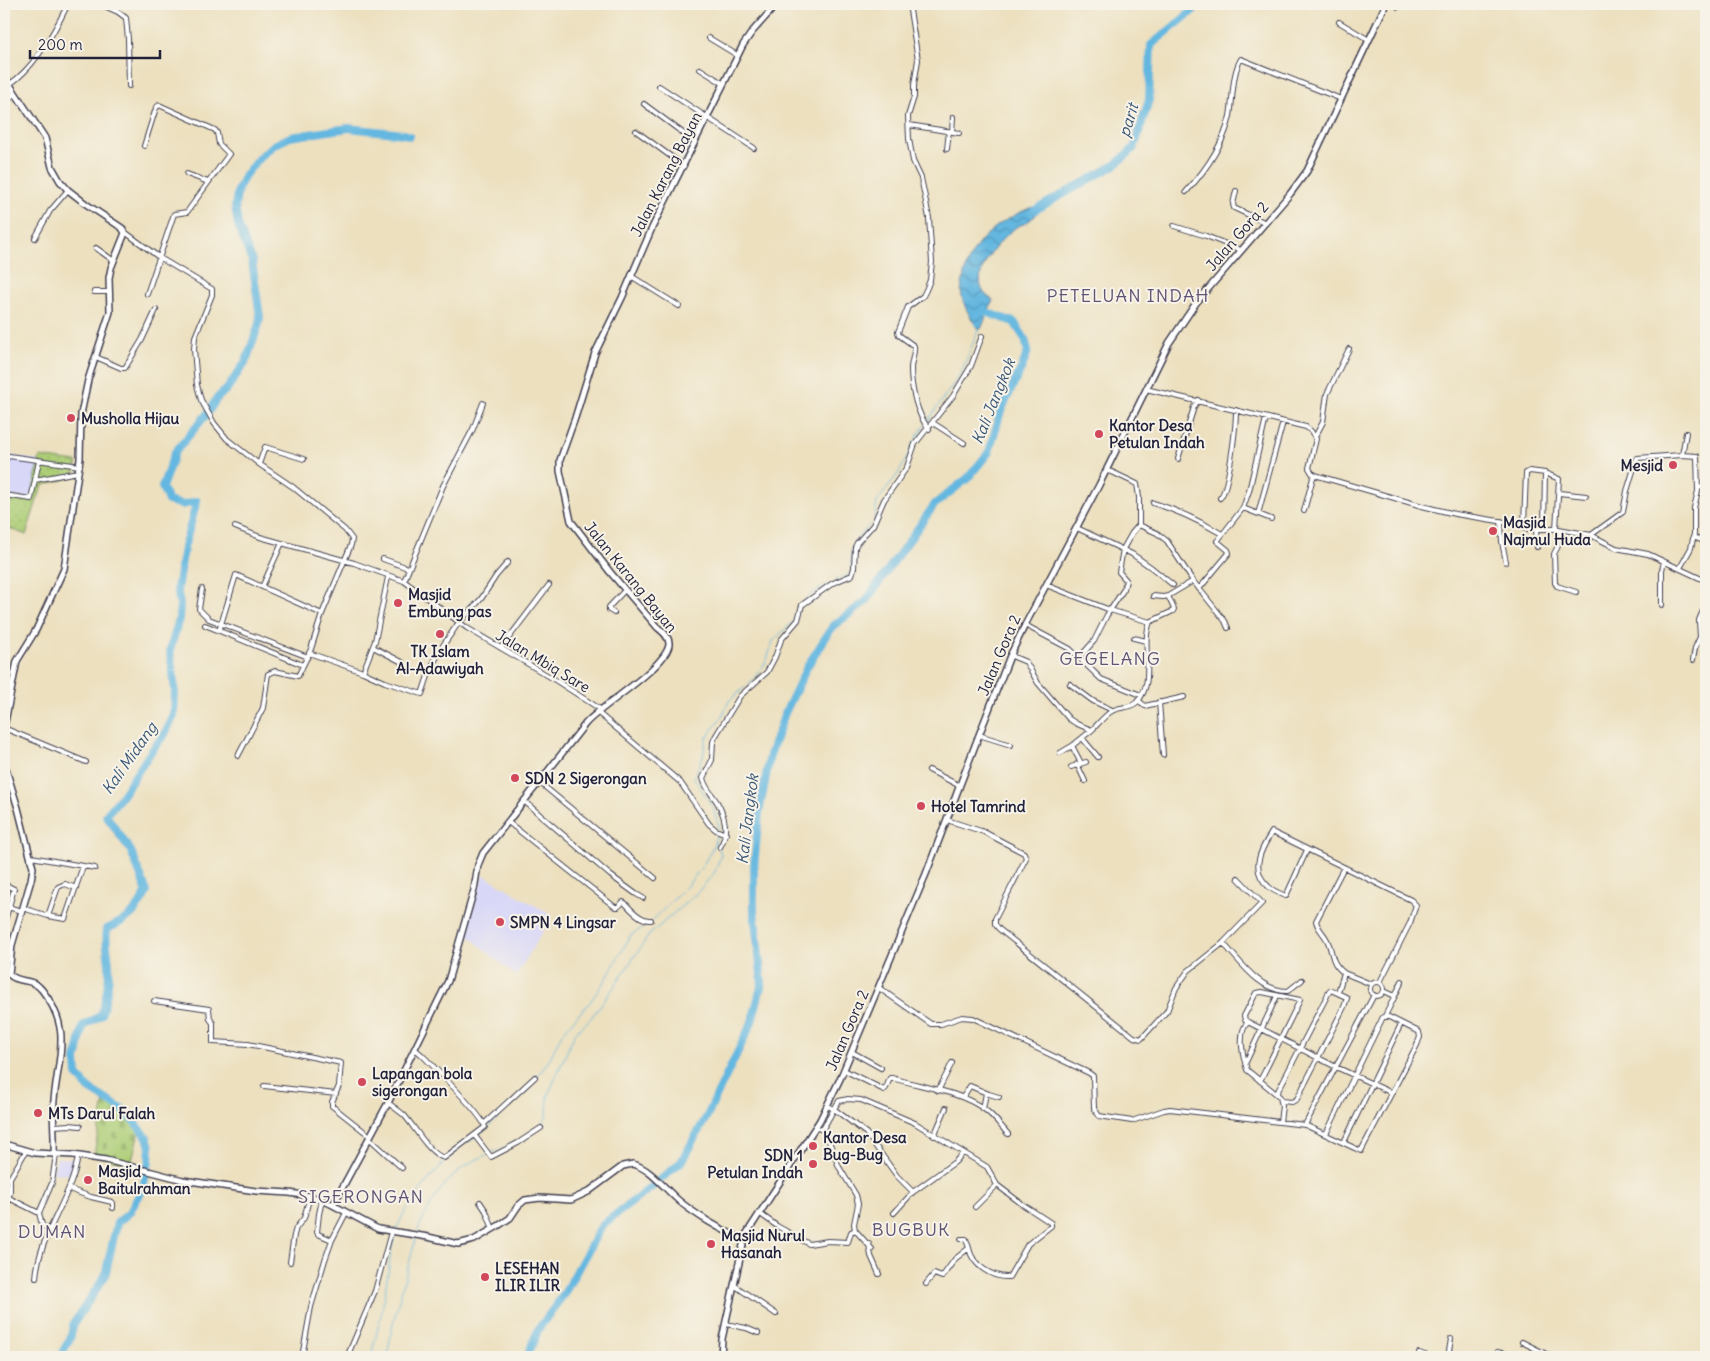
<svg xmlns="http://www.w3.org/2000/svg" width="1710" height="1361" font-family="Delius,sans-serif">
  <defs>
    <pattern id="grass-dots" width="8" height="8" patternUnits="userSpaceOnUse" patternTransform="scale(1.25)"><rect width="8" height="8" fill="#adce77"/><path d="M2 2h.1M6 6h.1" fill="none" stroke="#95b168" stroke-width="1.8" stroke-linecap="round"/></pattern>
    <pattern id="cemetery-stones" width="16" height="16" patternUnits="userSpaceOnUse" patternTransform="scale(1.25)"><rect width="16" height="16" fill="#adce77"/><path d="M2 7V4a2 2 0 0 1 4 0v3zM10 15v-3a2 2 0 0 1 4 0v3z" fill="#95b168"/></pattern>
    <pattern id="water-waves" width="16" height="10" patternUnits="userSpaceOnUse" patternTransform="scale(1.25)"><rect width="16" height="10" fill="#64b7e0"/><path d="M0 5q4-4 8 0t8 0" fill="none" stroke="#5294b7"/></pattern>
  </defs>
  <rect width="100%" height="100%" fill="#f7f3e8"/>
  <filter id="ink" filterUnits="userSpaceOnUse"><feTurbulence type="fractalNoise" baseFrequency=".02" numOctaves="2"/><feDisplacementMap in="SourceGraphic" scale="10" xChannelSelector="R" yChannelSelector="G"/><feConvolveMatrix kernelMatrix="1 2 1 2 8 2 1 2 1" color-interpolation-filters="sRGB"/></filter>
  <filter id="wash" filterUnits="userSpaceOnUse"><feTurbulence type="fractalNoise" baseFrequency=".0096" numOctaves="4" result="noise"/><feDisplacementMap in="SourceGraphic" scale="20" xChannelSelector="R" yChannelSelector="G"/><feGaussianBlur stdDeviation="1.12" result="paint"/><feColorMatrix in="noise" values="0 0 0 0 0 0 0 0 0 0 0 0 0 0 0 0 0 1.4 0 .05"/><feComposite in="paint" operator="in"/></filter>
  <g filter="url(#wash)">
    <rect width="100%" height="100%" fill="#ece0bf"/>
    <!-- built -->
    <path fill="#d8d7f8" d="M4 454 39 461 35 480 29 499 4 497Z
      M484 875 552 916 516 976 464 932Z
      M57 1158 76 1159 69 1175 53 1173Z"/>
    <!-- grass -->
    <path fill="url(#grass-dots)" stroke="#687859" d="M40 457 77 462 74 477 43 485 37 500 26 535 4 526V497L31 499Z"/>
    <!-- cemetery -->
    <path fill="url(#cemetery-stones)" stroke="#687859" d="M104 1101 125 1113 139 1131 131 1164 94 1155Z"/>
    <!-- water -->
    <path fill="url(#water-waves)" stroke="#436c8e" d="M1032 207 1035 210V216C1032 218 1029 221 1026 223 1022 225 1018 225 1015 228 997 242 961 283 993 300L981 329 977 328C972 319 965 309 962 297 960 290 963 282 964 275 973 238 1000 221 1032 207Z"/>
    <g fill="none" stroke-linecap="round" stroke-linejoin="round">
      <!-- stream -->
      <path stroke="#64b7e0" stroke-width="1" d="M725 75 735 56
        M694 138 698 131
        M682 162 692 142
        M874 519 877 502 900 471 918 435 961 373 979 328
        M835 580 846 576 851 570C850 545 853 541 871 524
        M718 829 719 826 712 806 694 778 703 756 706 739 723 715 729 701 752 681 766 662 773 641 796 619 798 607 811 594 829 584
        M532 1132 543 1123 547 1115 548 1095 575 1033 591 1018 614 987 649 935 698 892 715 872 721 855 718 844 715 842
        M478 1136 527 1090 548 1062 562 1033 590 1002 604 982 631 935 649 924 687 886 702 867 713 847 717 833
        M468 1142 475 1138
        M396 1231C403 1207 439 1166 458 1149
        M417 1232C426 1213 436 1192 452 1177 468 1160 495 1152 516 1142
        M371 1357 382 1311 392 1247 395 1235
        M387 1357 393 1323 416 1237"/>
      <!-- river -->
      <path stroke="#64b7e0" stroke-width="8" d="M1035 210 1115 165 1134 148 1149 100 1151 45 1195 9 1199 4
        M63 1357V1351L70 1339 74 1323 105 1276 117 1223 130 1212 143 1187 149 1161 150 1147 147 1137 125 1111 89 1089 77 1075 76 1060 83 1026 101 1015C106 999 110 982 109 964 108 952 105 942 107 929 129 919 135 914 147 892L131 851 106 815 121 797 152 750 165 734 174 715 175 690 170 650 179 619 180 604 177 589 184 548 197 501 183 505 168 501 162 487 175 452 207 414 217 398 227 389 246 361 259 324 260 317 252 261 238 225 235 206 238 189 245 175 260 157 274 145 290 137 348 128 404 134 410 136
        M527 1357 539 1328 564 1294 602 1225 653 1186 681 1162 707 1116 752 1022 762 983 754 910V867L759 813 770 755 785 713 808 665 833 626 865 602 935 504 968 478 989 452 1001 411 1022 367 1028 351 1025 339 1014 322 988 313"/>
    </g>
  </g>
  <g filter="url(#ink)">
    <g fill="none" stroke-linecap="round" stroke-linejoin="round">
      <defs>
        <path id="minor" d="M100 4 118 12 126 18 128 39 129 86
          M909 4 918 60 914 85V97L908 116 909 139 913 161 921 178 925 197 929 218 932 262 930 280 926 290 923 296 908 307 898 332 899 335 914 346C915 354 911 361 911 369 911 388 917 415 929 429
          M1397 4 1398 7
          M1339 22 1369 40
          M709 38 737 55
          M700 69 724 84
          M10 84C35 67 55 31 68 4
          M659 86 754 148
          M644 104 695 142
          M4 106 15 92
          M909 125 959 133
          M636 131 684 166
          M952 132 953 117
          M144 146 156 108 159 105 215 130 217 133 219 144 229 154 187 212 174 214 147 294
          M947 149 949 131
          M187 174 208 182
          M1236 191 1233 204 1234 208 1266 223
          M1186 192C1205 171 1224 144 1230 116 1233 99 1232 73 1241 59L1341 99
          M1174 226 1206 236 1241 250
          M125 232 160 258 212 289V295L195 337 194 349 197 385 201 400 214 423 227 439 259 464 293 487 345 530 352 539 351 545 322 614 236 575 219 631
          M35 238 50 211 68 190
          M96 248 114 261
          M631 276 679 306
          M94 292H110
          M96 357 121 368H125L142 340 156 310
          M1146 389 1306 427 1311 431 1316 439 1309 468 1312 473 1315 475 1422 506 1455 514 1524 525 1526 529H1559L1591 535 1616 548 1648 554 1706 581
          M933 423 964 443
          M1315 437 1323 422 1327 394 1349 349
          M1682 455 1686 433
          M1178 459 1194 407 1198 400
          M4 461 9 456 80 466
          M259 464 265 447 304 459
          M35 480 78 472
          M1698 487 1706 488
          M1559 493 1586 496
          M4 495 31 499 39 461
          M1220 498C1229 490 1236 425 1236 410
          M1153 503C1177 510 1200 521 1222 534
          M1243 508 1249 491 1266 418
          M1304 511 1314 474
          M1258 514 1283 422
          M1501 521 1502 542 1506 562
          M1139 525 1157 533 1167 541 1193 581 1225 621 1228 628
          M1524 525 1526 473 1530 471 1545 473 1559 479 1556 529
          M235 527 260 537 354 563 404 581 467 628 552 678 600 709
          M1077 528 1132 554 1152 568 1173 585
          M1536 529 1537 547
          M1544 529 1545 473
          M1559 529 1558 546 1554 554 1555 583 1557 586 1576 592
          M1591 535 1623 512 1627 491 1637 458 1682 455 1697 456 1698 491 1694 508V534L1691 548 1680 568
          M1693 537 1706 542
          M383 559 408 568
          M404 581 443 486 473 429 483 403
          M1046 585 1110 610 1150 622 1173 611 1174 609 1168 596 1193 581
          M262 587 282 543
          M202 589 199 609 209 619 308 657
          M1199 589 1229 553 1228 550 1217 541 1218 540 1243 508 1271 519
          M1153 596 1163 597 1168 596
          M1662 605V570L1664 562
          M614 613 609 610V607L625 590
          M205 625 303 665
          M1025 625 1070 649 1101 679 1141 695
          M1134 638 1146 641
          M373 647 402 662
          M501 648 549 585
          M309 653 363 672 375 641 388 577
          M1011 653 1014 657 1026 662 1038 683 1069 719 1077 724 1092 730C1098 724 1105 715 1112 711 1120 706 1130 709 1137 702 1157 681 1140 647 1150 622
          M1079 658 1094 641 1107 615 1124 589 1126 580 1119 572 1123 549 1132 533 1139 525V497L1137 484 1112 472 1106 471
          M1693 660 1695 648 1700 637 1699 620 1706 604
          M363 672 385 682 422 694 430 670 442 647 457 625 481 599 496 576 508 562
          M1070 684 1093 701 1112 710
          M1138 700 1145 706 1184 697
          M1159 702 1163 755
          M597 712 680 782 709 824 716 830 726 834
          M4 728 86 762
          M979 735 1011 745
          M1083 739 1098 757
          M1060 753 1072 746
          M238 756 263 708 268 674 275 671 298 676 311 649 322 614
          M1081 763 1072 746 1092 730
          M1077 764 1085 781
          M1071 767 1086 762
          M929 770 960 786
          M539 782 655 878
          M524 801 610 875 636 894 643 898
          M947 820 984 832 1024 853 1026 858 995 919V924L999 929 1134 1037 1141 1039 1167 1011 1176 988 1188 971 1223 943 1262 903 1238 878
          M508 822 615 907H618L623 902 625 903C631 910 641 921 651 920
          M720 847C729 833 725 816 717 802 712 794 705 788 703 778L712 760 713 742 715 737 740 696 767 672 775 657 781 640 798 620 802 605 833 583 852 575 854 568 855 547 857 543 873 525 884 500 907 467 915 444 953 396 971 366 982 336
          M1307 850 1286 896C1281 894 1273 891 1269 887 1249 870 1261 849 1272 832L1411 900 1416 905 1410 923 1380 982
          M31 857 95 868
          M1344 867 1316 921C1318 930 1325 934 1328 942 1334 956 1330 962 1344 973
          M4 884 14 889 4 924
          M4 906 22 911
          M23 908 48 916 65 919 83 866
          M48 916 58 887 65 884 76 888
          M1223 943C1241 962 1259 991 1288 991L1302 980
          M1370 989a7 7 0 1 1 14 0a7 7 0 1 1-14 0Z
          M879 988 931 1024H941L962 1017 973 1018 1089 1073 1093 1076 1094 1108 1099 1116 1132 1121 1164 1110 1170 1109 1305 1125 1374 995
          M1384 991 1395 996 1385 1016
          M1338 992 1344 973 1371 984
          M1395 996 1402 981
          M154 1001 209 1009 210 1019 213 1023V1042L248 1044 341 1063 339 1086 332 1102V1106L370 1136
          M1248 1022 1245 1020 1244 1016 1256 993 1262 992 1300 1000 1260 1081
          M852 1052 881 1068
          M1246 1062 1277 996
          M844 1070 884 1090 886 1088 890 1078H892C922 1087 959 1091 984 1109 994 1116 1000 1125 1008 1134
          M264 1086 336 1094
          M938 1091 952 1063
          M1277 1093 1329 992 1331 990 1346 997 1347 998 1344 1007 1297 1099 1292 1102 1282 1101
          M963 1097 970 1086 989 1094 999 1097
          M388 1103C394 1107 399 1111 404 1115 415 1127 428 1153 444 1158L485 1127C483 1116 433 1066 422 1055L415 1049
          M983 1109 986 1093
          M1280 1122 1282 1106 1280 1097 1247 1070C1243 1056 1237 1033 1248 1022L1336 1067 1392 1093
          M485 1123 535 1077
          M1305 1125 1361 1151 1417 1045 1420 1037 1419 1032 1389 1017H1383L1326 1134
          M54 1126 69 1125 80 1126
          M823 1129 834 1109 827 1106
          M475 1136 491 1157 518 1143 541 1128
          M934 1136 946 1108
          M369 1138 402 1168
          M1344 1142 1401 1024
          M69 1189 91 1197 112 1202 113 1203V1208
          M913 1192 897 1176 866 1133 834 1109 839 1101 848 1099 861 1100 915 1123 987 1167 997 1185 1022 1204 1051 1223V1226L1028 1244 1009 1277C992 1278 972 1265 969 1248L955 1259 942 1277 934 1274 926 1284
          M9 1198 39 1213 42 1225 50 1230
          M322 1200 319 1214 317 1232 318 1234 332 1240
          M480 1202 486 1211 493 1229
          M975 1207 997 1185
          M39 1213 52 1183 56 1154
          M759 1213 777 1226 809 1244 828 1241 848 1242 851 1232 855 1230 854 1224 858 1204 856 1195 839 1167 825 1131 815 1127
          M894 1213 913 1192 955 1162 963 1153
          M855 1230 872 1249
          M4 1237 6 1232 5 1213 10 1192V1178L26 1151
          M961 1239H966L969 1248
          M869 1244 871 1256 879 1274
          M290 1262 294 1235 296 1228 304 1218 310 1196
          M36 1278C39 1234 72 1198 78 1156
          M734 1285 776 1314
          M726 1324 746 1328 758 1333
          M1522 1342 1552 1357
          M1497 1352 1507 1354 1514 1357
          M1419 1353 1431 1357
          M302 1357 311 1307 325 1260 332 1240 346 1213
          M347 1357 375 1291 391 1232
          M1448 1357 1451 1339"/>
        <path id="tertiary" d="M4 76 45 138 52 167 60 181 68 190 86 204 122 228 125 233 111 268 109 278 110 312 88 380 81 414 80 459 64 569 36 630 17 661 4 727
          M4 763 18 808 33 868 31 880 12 945 9 974C18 984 32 977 42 990 73 1029 58 1057 54 1100 52 1118 55 1136 54 1154
          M4 1144 35 1153 73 1155 106 1160 183 1180 256 1191 289 1193 310 1196 329 1203 378 1229 428 1237 458 1244 474 1240 498 1226 510 1218 518 1206 525 1200 540 1198 571 1200 588 1192 623 1166 633 1164C651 1169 664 1188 678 1200 693 1213 725 1233 744 1239
          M333 1205 388 1103 448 981 474 890 478 865 483 853 586 723C602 705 665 668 669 645 670 637 662 631 657 627L610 572 571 521 560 471V460L575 418 595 353 622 298 652 228 743 45 752 32 777 4
          M721 1357 722 1339 745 1236 820 1120 840 1079 926 874 979 735 1010 656 1025 625 1099 485 1169 343 1196 303 1290 194 1307 171 1386 4"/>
      </defs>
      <!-- minor casing -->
      <use href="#minor" stroke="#403e4f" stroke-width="6"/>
      <!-- tertiary casing -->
      <use href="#tertiary" stroke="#403e4f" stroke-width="8"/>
      <!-- minor -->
      <use href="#minor" stroke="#fff" stroke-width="4"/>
      <!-- tertiary -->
      <use href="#tertiary" stroke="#fff" stroke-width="5"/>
    </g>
  </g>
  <!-- markers -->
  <g fill="#d1495b" stroke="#f7f3e8" stroke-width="2">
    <circle cx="71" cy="418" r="5"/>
    <circle cx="1099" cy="434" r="5"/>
    <circle cx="1673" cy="465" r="5"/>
    <circle cx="1493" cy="531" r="5"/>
    <circle cx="398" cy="603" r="5"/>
    <circle cx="440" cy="634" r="5"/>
    <circle cx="515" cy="778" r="5"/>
    <circle cx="921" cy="806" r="5"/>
    <circle cx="500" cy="922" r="5"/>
    <circle cx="362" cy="1082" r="5"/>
    <circle cx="38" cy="1113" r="5"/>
    <circle cx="813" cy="1146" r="5"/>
    <circle cx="813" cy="1164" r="5"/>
    <circle cx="88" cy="1180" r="5"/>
    <circle cx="711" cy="1244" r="5"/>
    <circle cx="485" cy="1277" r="5"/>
  </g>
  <g text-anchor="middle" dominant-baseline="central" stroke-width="4" stroke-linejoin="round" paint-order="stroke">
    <!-- street labels -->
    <g font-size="15" fill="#22223b" stroke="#f7f3e8">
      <text transform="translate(666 174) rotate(-63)">Jalan Karang Bayan</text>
      <text transform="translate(1237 236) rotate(-49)">Jalan Gora 2</text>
      <text transform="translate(631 577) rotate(51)">Jalan Karang Bayan</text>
      <text transform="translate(999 655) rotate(-67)">Jalan Gora 2</text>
      <text transform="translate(543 661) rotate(31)">Jalan Mbiq Sare</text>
      <text transform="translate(847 1030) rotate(-67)">Jalan Gora 2</text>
    </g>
    <!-- poi labels -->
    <g font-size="15" font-weight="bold" fill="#22223b" stroke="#f7f3e8" text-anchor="start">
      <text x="81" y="418">Musholla Hijau</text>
      <text x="1109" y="425">Kantor Desa<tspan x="1109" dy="17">Petulan Indah</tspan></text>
      <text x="1663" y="465" text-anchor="end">Mesjid</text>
      <text x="1503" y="522">Masjid<tspan x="1503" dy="17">Najmul Huda</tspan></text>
      <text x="408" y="594">Masjid<tspan x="408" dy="17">Embung pas</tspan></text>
      <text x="440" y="651" text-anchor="middle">TK Islam<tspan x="440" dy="17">Al-Adawiyah</tspan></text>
      <text x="525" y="778">SDN 2 Sigerongan</text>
      <text x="931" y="806">Hotel Tamrind</text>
      <text x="510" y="922">SMPN 4 Lingsar</text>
      <text x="372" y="1073">Lapangan bola<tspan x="372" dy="17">sigerongan</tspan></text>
      <text x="48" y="1113">MTs Darul Falah</text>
      <text x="823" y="1137">Kantor Desa<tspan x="823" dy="17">Bug-Bug</tspan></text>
      <text x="803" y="1155" text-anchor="end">SDN 1<tspan x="803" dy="17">Petulan Indah</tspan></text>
      <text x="98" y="1171">Masjid<tspan x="98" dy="17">Baitulrahman</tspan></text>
      <text x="721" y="1235">Masjid Nurul<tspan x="721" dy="17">Hasanah</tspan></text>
      <text x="495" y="1268">LESEHAN<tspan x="495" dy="17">ILIR ILIR</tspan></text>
    </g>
    <!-- water labels -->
    <g font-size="16" font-style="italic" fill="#395675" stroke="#f7f3e8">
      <text transform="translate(1128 120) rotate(-73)">parit</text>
      <text transform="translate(993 401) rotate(-68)">Kali Jangkok</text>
      <text transform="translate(129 758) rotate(-55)">Kali Midang</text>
      <text transform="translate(747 819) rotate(-83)">Kali Jangkok</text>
    </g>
    <!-- quarter labels -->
    <g font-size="18" letter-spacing="1" fill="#615475" stroke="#f7f3e8">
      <text x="1128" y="295">PETELUAN INDAH</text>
      <text x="1110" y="658">GEGELANG</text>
      <text x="361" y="1196">SIGERONGAN</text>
      <text x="911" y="1229">BUGBUK</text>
      <text x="52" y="1231">DUMAN</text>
    </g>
  </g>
  <!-- margin -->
  <rect width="1710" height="1361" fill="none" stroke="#f7f3e8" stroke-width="20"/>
  <!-- scale -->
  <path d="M30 50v8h130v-8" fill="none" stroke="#22223b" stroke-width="2.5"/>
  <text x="38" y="50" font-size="15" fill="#22223b" stroke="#f7f3e8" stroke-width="4" paint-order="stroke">200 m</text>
</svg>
